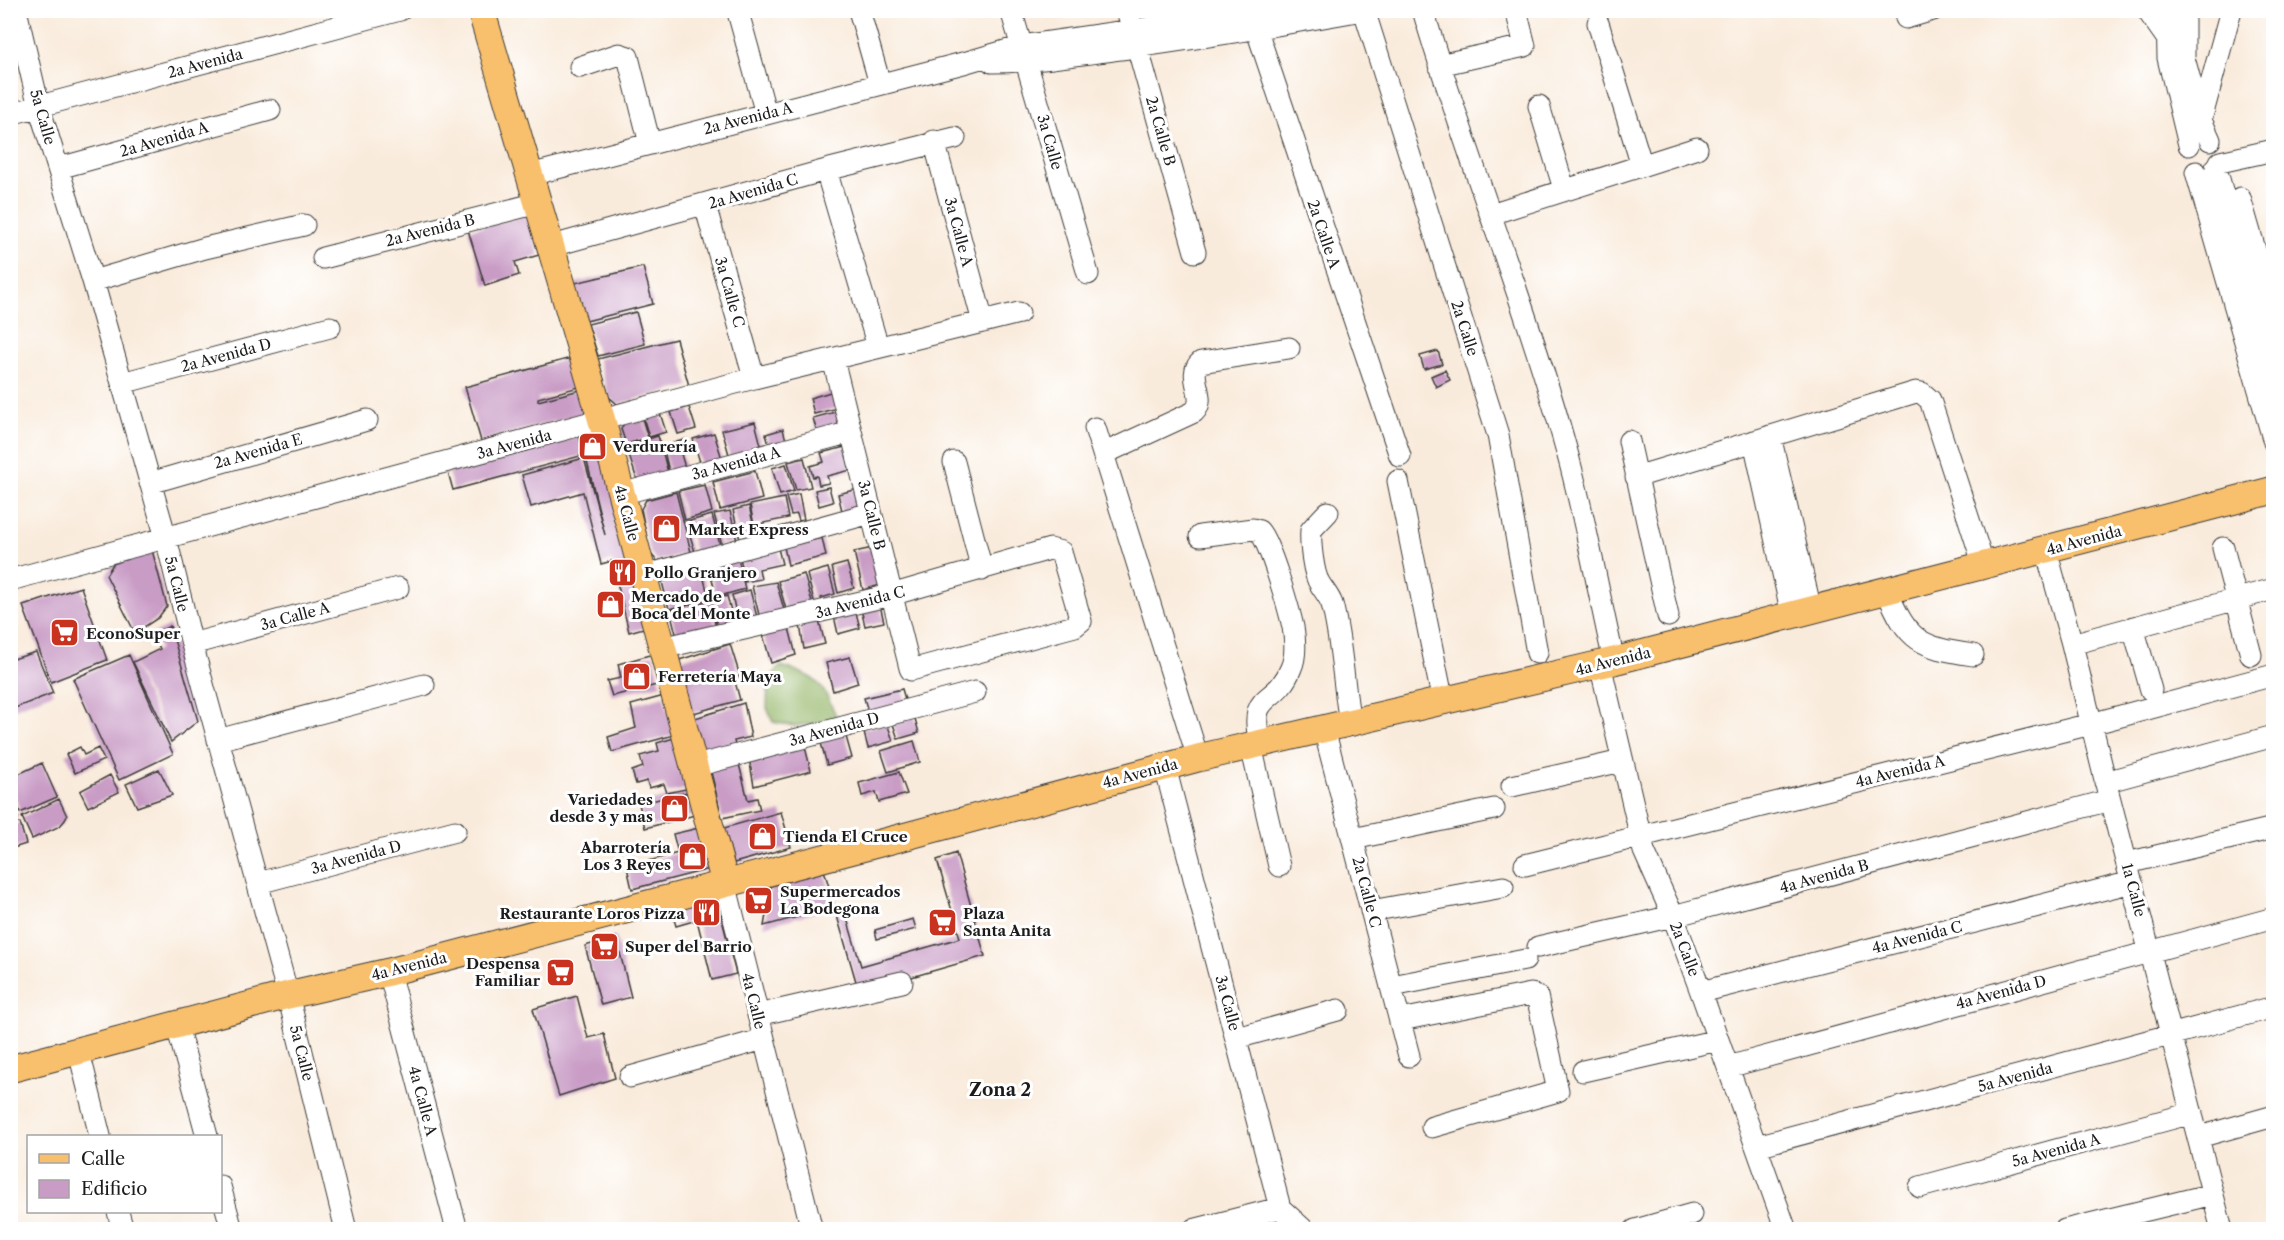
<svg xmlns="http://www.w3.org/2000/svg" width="2284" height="1240" font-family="'Libre Caslon Text',serif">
  <rect width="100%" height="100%" fill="#fff"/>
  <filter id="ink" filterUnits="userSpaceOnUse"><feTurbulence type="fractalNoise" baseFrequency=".0167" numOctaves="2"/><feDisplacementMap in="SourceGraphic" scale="12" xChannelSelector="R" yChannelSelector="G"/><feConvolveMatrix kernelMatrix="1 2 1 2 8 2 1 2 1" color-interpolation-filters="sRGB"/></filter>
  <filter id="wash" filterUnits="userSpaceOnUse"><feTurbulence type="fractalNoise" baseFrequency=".008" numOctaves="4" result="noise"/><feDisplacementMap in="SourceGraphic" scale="24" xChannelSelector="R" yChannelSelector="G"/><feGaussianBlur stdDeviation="1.35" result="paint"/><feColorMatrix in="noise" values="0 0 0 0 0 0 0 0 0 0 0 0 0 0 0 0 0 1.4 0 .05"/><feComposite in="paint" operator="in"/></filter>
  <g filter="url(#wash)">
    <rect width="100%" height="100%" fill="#f9ebdb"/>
    <!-- forest -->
    <path fill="#96b76b" stroke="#596a44" stroke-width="1.5" d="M781 666C820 677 822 684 838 720L794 726 773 722 767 708 768 679Z"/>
    <g id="blocks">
      <!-- building -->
      <path fill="#c99cc6" d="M528 215 539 255 515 262 519 275 485 286 468 230Z
        M643 267 653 304 586 321 575 283Z
        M636 312 645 344 598 356 588 324Z
        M676 339 689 386 617 404 609 397 598 359Z
        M1438 351 1442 364 1424 369 1420 356Z
        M571 358 579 387 538 398V401L580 390 587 413 481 441 465 387Z
        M1445 370 1450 380 1436 387 1431 376Z
        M834 391 838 408 814 414 810 398Z
        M689 407 696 429 678 434 671 412Z
        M839 411 843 430 818 436 813 418Z
        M660 413 666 432 649 437 643 417Z
        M642 418 648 438 626 444 621 429 625 422Z
        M755 422 762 449 730 458 722 430Z
        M783 429 787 444 770 449 766 434Z
        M598 433 647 627 629 632 612 561 601 564 583 492 531 507 522 475 584 458 605 535 581 437Z
        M714 433 723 462 702 469 693 439Z
        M579 436 584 455 453 490 448 472Z
        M658 436 669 476 637 480 626 446Z
        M687 439 690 451 681 454 686 471 670 476 663 446Z
        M845 447 851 470 827 476 829 483 819 485 817 476 813 477 810 466 824 462 821 453Z
        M804 458 811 487 796 490 788 462Z
        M786 464 794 491 780 495 772 468Z
        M755 471 762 499 720 510 713 482Z
        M705 485 712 512 685 520 678 491Z
        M829 487 833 502 819 506 815 490Z
        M858 489 864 509 843 515 838 494Z
        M676 492 691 552 657 561 650 553 641 509 646 500Z
        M799 494 804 520 799 521 797 514 791 515 786 497Z
        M784 498 788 518 754 525 750 505Z
        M749 506 756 536 740 540 733 510Z
        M730 511 737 541 722 545 714 514Z
        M712 515 720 545 695 552 686 522Z
        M822 538 826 556 788 565 784 547Z
        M778 548 782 564 759 569 761 579 745 582 740 557Z
        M873 548 883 584 863 590 854 552Z
        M152 550 167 606 158 618 135 633 106 575 113 564Z
        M738 558 745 589 716 597 709 565Z
        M847 563 854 588 838 593 832 567Z
        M701 568 709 598 669 609 661 578Z
        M828 568 835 594 821 598 823 603 815 605 807 574Z
        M804 574 813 606 787 613 778 581Z
        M776 582 785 613 760 619 752 586Z
        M81 587 107 660 51 682 23 606Z
        M750 590 758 621 739 627 732 595Z
        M727 596 736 629 719 633 711 600Z
        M710 600 717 633 677 638 670 610Z
        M880 605 884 622 865 626 861 609Z
        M855 609 860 628 838 634 834 616Z
        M819 620 825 644 804 649 800 625Z
        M170 626 198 721 171 742 133 662 160 649 153 634Z
        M789 628 796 655 771 663 763 635Z
        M730 644 740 676 734 678 740 700 690 714 676 661Z
        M36 652 53 693 10 710V660Z
        M653 654 661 684 612 696 607 681 621 678 618 664Z
        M129 655 173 754 119 780 73 679Z
        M850 657 858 683 833 691 826 663Z
        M902 689 907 706 869 715 864 698Z
        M664 696 674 735 612 752 608 737 636 728 631 705Z
        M744 703 751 737 734 741 736 750 701 759 692 719Z
        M914 715 919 733 898 739 892 721Z
        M887 723 893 741 868 748 863 729Z
        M845 733 852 758 827 765 820 739Z
        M674 738 686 789 667 793 664 784 649 788 647 781 636 784 632 771 643 767 640 756 659 751 657 743Z
        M914 741 920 762 888 772 881 751Z
        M804 743 811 771 754 786 749 758Z
        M80 747 84 755 98 748 104 760 75 773 66 754Z
        M738 760 748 800 757 798 760 810 722 818 710 767Z
        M42 763 57 797 20 813 10 778Z
        M159 769 172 795 137 807 126 784Z
        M899 772 907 794 879 802 876 792 862 796 859 783Z
        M110 775 119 792 88 807 80 791Z
        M688 792 695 815 645 828 639 804Z
        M10 796 18 818 10 820Z
        M59 799 67 816 65 820 60 826 32 839 22 817Z
        M781 812 791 847 734 863 724 828Z
        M20 823 26 844 10 849V825Z
        M699 828 710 869 632 889 627 867 678 853 673 834Z
        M956 853 985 956 859 992 835 909 849 905 852 913 846 915 861 966 960 938 937 860Z
        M824 870 835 907 764 926 771 886Z
        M715 893 736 974 712 980 697 920 676 926 670 905Z
        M913 919 916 929 877 939 875 930Z
        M616 937 631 997 601 1005 585 946Z
        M577 996 588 1038 604 1034 615 1078 559 1096 533 1009Z"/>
    </g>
  </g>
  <g filter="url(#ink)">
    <use href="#blocks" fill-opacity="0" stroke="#3d3b39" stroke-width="1.5"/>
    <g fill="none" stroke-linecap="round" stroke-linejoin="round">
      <defs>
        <path id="minor" d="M16 10 39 107 93 281 166 538 192 644 288 995 346 1230
          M859 10 880 84
          M1011 10 1088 274
          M1127 10 1195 252
          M1250 10 1400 456
          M1364 10 1498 435 1537 653
          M1423 10C1467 159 1526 303 1567 452 1586 521 1598 592 1614 661
          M2147 10 2166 37
          M2167 10 2168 58 2189 145
          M2184 10V58L2201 120 2210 140
          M739 16 766 114
          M1906 18 1933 10
          M1598 23 1642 166
          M992 62C1037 62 1082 54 1128 48 1207 37 1285 24 1363 10
          M1439 65 1525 46 1516 10
          M580 67 619 54 628 57 650 144
          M1539 106 1564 189
          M10 114 400 10
          M2201 120 2231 10
          M934 141 983 322
          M2220 162 2274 150
          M59 168 270 110
          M2216 168 2274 380
          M826 170 878 347
          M2196 172 2274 442
          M530 175 967 62 1022 46 1272 10
          M2240 198 2274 315
          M705 205 754 378
          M1491 214 1697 148
          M552 246 826 170 955 138
          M323 258 538 203
          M93 281 205 248 304 225
          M122 383 330 327
          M1095 428 1198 758
          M1770 436 1811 610
          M1629 441 1668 616
          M1754 441 1792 615
          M1103 454 1194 412C1209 398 1185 375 1201 362L1289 348
          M954 462 982 570
          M1636 477 1916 392 1922 393 1930 400 1984 566
          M1398 481 1443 702
          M150 483 367 420
          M621 494 851 432
          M1328 512 1311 530C1310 543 1313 574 1320 584 1324 591 1329 596 1332 604 1342 642 1343 683 1350 723
          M1200 536 1253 529 1259 531C1270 543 1289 609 1293 627 1295 639 1296 657 1291 668 1276 707 1247 690 1260 743
          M2223 548 2251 655
          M2046 550 2072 644 2108 792 2222 1230
          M643 576 871 513
          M10 580 754 378 1019 313
          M1887 591C1908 642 1920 647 1973 655
          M2133 627 2151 690
          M192 644 398 588
          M2072 644 2274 589
          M662 648 891 595 1050 549 1061 552 1081 621 1075 626 911 670 910 668C884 565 859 462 833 359
          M1600 664 1644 851 1673 916 1701 992 1786 1230
          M1324 729 1409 1056
          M218 740 424 685
          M1251 746 1279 866
          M692 767 975 692
          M1165 767 1280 1208 1304 1230
          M2105 782 2274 736
          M1512 786 1622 761
          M1353 839 1494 809
          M2127 863 2274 828
          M1525 865 2091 724 2274 675
          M258 883 455 831
          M725 883 812 1230
          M1371 911 1503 887
          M1538 947 1673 916 2110 800
          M389 972 457 1230
          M1392 986 1525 960
          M1701 992 2132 882
          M758 1015 902 982
          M1401 1020 1531 994 1537 996 1558 1091 1432 1127
          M177 1026 207 1136
          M1237 1038 1338 1010
          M79 1052 100 1136
          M1728 1067 2274 918
          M1583 1071 1718 1040
          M630 1077 764 1039
          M2199 1137 2274 1116
          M1757 1146 2274 1007
          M220 1186 232 1230
          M1920 1187 2192 1113
          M118 1212 123 1230
          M1193 1230 1280 1208
          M1635 1230 1692 1214
          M2065 1230 2213 1194"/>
        <path id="major" d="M481 10 602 421 725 883
          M10 1069 288 995 389 972 888 841 1198 758 1614 661 2274 490"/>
      </defs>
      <!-- minor casing -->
      <use href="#minor" stroke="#3d3b39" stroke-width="23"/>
      <!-- major casing -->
      <use href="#major" stroke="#3d3b39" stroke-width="29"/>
      <!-- minor -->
      <use href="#minor" stroke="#fff" stroke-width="21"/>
      <!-- major -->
      <use href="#major" stroke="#f8bf6c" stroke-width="27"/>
    </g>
  </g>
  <!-- icons -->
  <defs>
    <symbol id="shop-square" viewBox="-11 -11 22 22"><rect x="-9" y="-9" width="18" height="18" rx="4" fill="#c8321e" stroke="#fff"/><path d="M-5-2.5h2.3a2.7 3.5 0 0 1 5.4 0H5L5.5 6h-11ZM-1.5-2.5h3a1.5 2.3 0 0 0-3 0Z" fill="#fff"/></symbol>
    <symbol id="restaurant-square" viewBox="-11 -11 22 22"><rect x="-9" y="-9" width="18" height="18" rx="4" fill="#c8321e" stroke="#fff"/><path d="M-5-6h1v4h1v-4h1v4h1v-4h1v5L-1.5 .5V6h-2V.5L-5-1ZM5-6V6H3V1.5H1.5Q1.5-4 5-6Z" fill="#fff"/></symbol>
    <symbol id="supermarket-square" viewBox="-11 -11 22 22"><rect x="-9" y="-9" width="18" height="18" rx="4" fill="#c8321e" stroke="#fff"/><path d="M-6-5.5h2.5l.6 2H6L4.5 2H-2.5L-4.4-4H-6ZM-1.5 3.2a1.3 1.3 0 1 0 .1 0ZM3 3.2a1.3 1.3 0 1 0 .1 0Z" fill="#fff"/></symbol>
  </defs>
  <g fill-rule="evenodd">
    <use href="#shop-square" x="576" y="430" width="33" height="33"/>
    <use href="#shop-square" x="650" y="512" width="33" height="33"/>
    <use href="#restaurant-square" x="606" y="556" width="33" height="33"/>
    <use href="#shop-square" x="594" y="588" width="33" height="33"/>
    <use href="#supermarket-square" x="48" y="616" width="33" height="33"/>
    <use href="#shop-square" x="620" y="660" width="33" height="33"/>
    <use href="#shop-square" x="658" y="792" width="33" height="33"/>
    <use href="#shop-square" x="746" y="820" width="33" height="33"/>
    <use href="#shop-square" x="676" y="840" width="33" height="33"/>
    <use href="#supermarket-square" x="742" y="884" width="33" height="33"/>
    <use href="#restaurant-square" x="690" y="896" width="33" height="33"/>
    <use href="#supermarket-square" x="926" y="906" width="33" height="33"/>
    <use href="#supermarket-square" x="588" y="930" width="33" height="33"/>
    <use href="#supermarket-square" x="544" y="956" width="33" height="33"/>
  </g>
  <g text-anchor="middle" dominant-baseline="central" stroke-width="6" stroke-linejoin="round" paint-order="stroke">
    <!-- street labels -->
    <g font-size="15" fill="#1c1c1c" stroke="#fff">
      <text transform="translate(205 63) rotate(-15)">2a Avenida</text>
      <text transform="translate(43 117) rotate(74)">5a Calle</text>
      <text transform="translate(748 118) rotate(-14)">2a Avenida A</text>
      <text transform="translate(1161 131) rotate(74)">2a Calle B</text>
      <text transform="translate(164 139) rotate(-16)">2a Avenida A</text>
      <text transform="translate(1050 142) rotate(74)">3a Calle</text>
      <text transform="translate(753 191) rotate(-16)">2a Avenida C</text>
      <text transform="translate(430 230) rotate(-14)">2a Avenida B</text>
      <text transform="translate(959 232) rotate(75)">3a Calle A</text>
      <text transform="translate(1324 234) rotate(71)">2a Calle A</text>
      <text transform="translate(730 292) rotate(74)">3a Calle C</text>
      <text transform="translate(1465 328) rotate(72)">2a Calle</text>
      <text transform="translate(226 355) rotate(-15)">2a Avenida D</text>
      <text transform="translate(514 444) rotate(-15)">3a Avenida</text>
      <text transform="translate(258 451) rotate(-16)">2a Avenida E</text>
      <text transform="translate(736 463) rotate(-15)">3a Avenida A</text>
      <text transform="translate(627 513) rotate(75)">4a Calle</text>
      <text transform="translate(872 515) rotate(76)">3a Calle B</text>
      <text transform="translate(2084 540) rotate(-15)">4a Avenida</text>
      <text transform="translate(177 584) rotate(76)">5a Calle</text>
      <text transform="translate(860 602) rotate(-14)">3a Avenida C</text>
      <text transform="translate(295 616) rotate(-15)">3a Calle A</text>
      <text transform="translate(1613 661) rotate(-14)">4a Avenida</text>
      <text transform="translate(834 729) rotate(-15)">3a Avenida D</text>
      <text transform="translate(1900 771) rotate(-14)">4a Avenida A</text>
      <text transform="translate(1140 773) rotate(-15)">4a Avenida</text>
      <text transform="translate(356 857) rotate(-15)">3a Avenida D</text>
      <text transform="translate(1824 876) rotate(-15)">4a Avenida B</text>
      <text transform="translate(2134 890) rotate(75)">1a Calle</text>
      <text transform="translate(1367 892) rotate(75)">2a Calle C</text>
      <text transform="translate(1917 937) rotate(-14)">4a Avenida C</text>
      <text transform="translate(1685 949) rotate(69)">2a Calle</text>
      <text transform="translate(409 966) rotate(-14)">4a Avenida</text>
      <text transform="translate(2001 992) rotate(-15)">4a Avenida D</text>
      <text transform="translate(754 1001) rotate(76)">4a Calle</text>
      <text transform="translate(1228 1003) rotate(75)">3a Calle</text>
      <text transform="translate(302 1053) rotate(76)">5a Calle</text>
      <text transform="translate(2015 1077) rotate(-15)">5a Avenida</text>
      <text transform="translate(423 1101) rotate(75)">4a Calle A</text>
      <text transform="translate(2056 1150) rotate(-15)">5a Avenida A</text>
    </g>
    <!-- poi labels -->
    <g font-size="15" font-weight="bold" fill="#1c1c1c" stroke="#fff" text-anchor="start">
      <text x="613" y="446">Verdurería</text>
      <text x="688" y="529">Market Express</text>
      <text x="644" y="572">Pollo Granjero</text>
      <text x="631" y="596">Mercado de<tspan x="631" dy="17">Boca del Monte</tspan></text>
      <text x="86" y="633">EconoSuper</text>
      <text x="658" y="676">Ferretería Maya</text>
      <text x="653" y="799" text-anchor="end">Variedades<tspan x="653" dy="17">desde 3 y mas</tspan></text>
      <text x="783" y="836">Tienda El Cruce</text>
      <text x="671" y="847" text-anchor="end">Abarrotería<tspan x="671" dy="17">Los 3 Reyes</tspan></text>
      <text x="780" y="891">Supermercados<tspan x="780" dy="17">La Bodegona</tspan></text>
      <text x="685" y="913" text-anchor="end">Restaurante Loros Pizza</text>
      <text x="963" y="913">Plaza<tspan x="963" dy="17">Santa Anita</tspan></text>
      <text x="625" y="946">Super del Barrio</text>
      <text x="540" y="963" text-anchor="end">Despensa<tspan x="540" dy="17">Familiar</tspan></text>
    </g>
    <!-- quarter labels -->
    <g font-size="18" font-weight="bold" fill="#1c1c1c" stroke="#fff">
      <text x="1000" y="1090">Zona 2</text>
    </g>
  </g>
  <!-- margin -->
  <rect width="2284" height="1240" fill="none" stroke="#fff" stroke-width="36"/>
  <!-- legend -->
  <rect x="27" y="1135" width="195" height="78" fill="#ffffff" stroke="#a4a4a4" stroke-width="1.5"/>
  <rect x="39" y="1154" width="30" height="9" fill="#f8bf6c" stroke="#a4a4a4" stroke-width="1.5"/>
  <text x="81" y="1165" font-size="18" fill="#1c1c1c">Calle</text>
  <rect x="39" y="1180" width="30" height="18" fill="#c99cc6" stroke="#a4a4a4" stroke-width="1.5"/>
  <text x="81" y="1195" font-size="18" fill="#1c1c1c">Edificio</text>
</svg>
